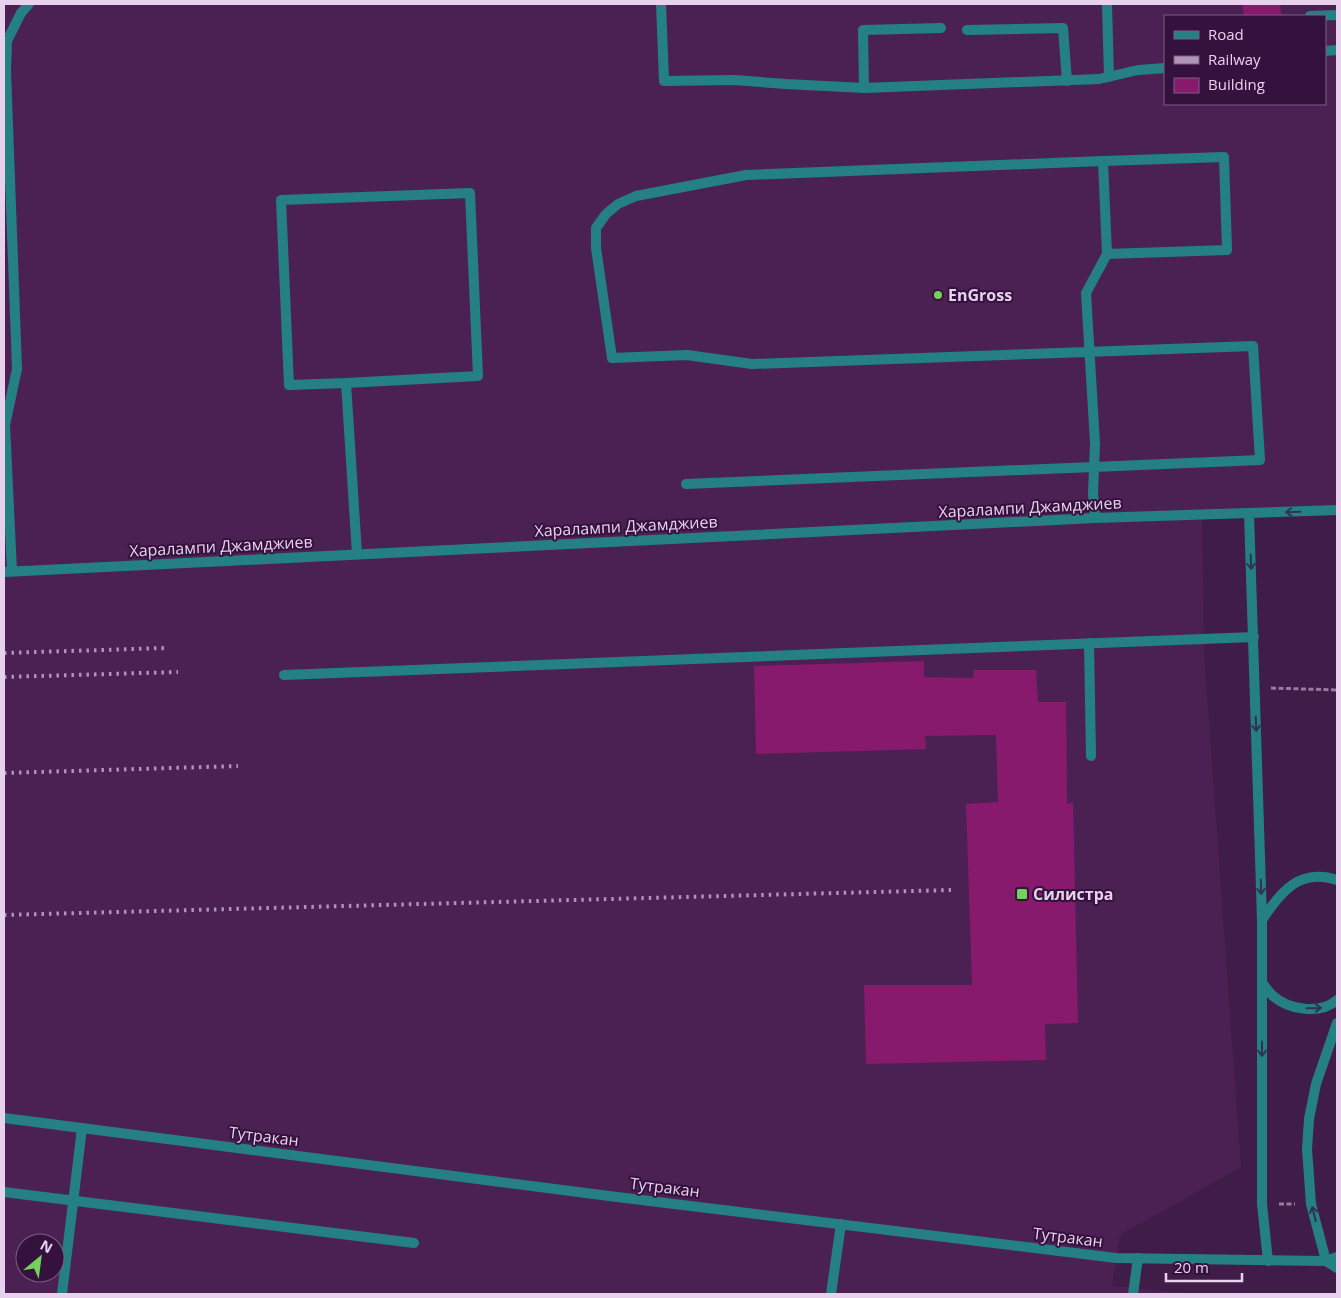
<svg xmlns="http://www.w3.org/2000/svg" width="1341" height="1298" font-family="'Open Sans',sans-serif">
  <rect width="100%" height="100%" fill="#401c48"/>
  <!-- built -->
  <path fill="#4b2154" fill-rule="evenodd" d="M4 4H1337V510L1202 514 1204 652 1241 1167 1120 1235 1112 1286 1196 1294H4ZM1165 16H1325V104H1165ZM25 1243H55V1273H25Z"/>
  <!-- building -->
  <path fill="#881a6e" d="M1242 4H1280L1281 16H1244Z
    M924 661V677L973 678 974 670H1036L1038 702H1066L1067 804 1073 802 1078 1023 1045 1024 1046 1060 866 1064 864 985H972L966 804 998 802 996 735 925 736 926 749 756 754 754 666Z"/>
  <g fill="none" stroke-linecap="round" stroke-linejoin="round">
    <!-- path -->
    <path stroke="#987b9e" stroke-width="3" stroke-dasharray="5 2.5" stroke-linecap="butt" d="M1271 688 1337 690
      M1279 1204H1295"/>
    <!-- service -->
    <path stroke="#258084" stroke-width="10" d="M661 4 664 81 734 80 786 84 864 88 1099 79 1138 70 1165 68
      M1107 4 1109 77
      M1310 16 1337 15
      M967 30 1063 28 1067 81
      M1325 51 1337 50
      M864 88 863 30 941 28
      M1103 161 1224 157 1227 250 1107 254
      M346 383 478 376 470 193 281 200 289 385 346 383 357 554
      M686 484 1260 460 1253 346 752 364 687 355 612 358 596 248V228L606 214 618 204 636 196 746 175 1103 161 1107 254 1086 293 1095 443 1093 494 1095 518
      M12 571 5 425 17 369 6 71 7 41 21 13 29 4
      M1089 643 1091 756
      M284 675 1254 637
      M4 1192 414 1243
      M62 1294 82 1128
      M831 1294 841 1224
      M1133 1294 1138 1258"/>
    <!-- minor -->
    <path stroke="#258084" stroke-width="10" d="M1249 513 1262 920V1204L1268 1261
      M4 572 1095 518 1337 510
      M1262 920C1281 891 1300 868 1337 880
      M1262 983C1265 986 1268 991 1272 995 1288 1010 1320 1015 1337 1000
      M1326 1261 1311 1204 1307 1149 1309 1119 1316 1084 1337 1023"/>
    <!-- tertiary -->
    <path stroke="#258084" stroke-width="10" d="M4 1118 617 1197 1116 1258 1326 1261 1337 1257
      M1326 1261 1337 1268"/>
    <!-- rail -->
    <path stroke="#b094b6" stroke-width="4" stroke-dasharray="2.5 5" stroke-linecap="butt" d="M4 653 166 648
      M4 677 178 672
      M4 773 238 766
      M4 915 951 890"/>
  </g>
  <!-- one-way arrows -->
  <defs><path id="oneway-shaft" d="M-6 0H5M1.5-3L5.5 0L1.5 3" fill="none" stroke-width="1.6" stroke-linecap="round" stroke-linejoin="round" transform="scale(1.25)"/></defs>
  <g stroke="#303253">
    <use href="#oneway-shaft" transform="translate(1293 512) rotate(178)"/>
    <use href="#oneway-shaft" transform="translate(1251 562) rotate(88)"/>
    <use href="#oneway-shaft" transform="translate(1256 724) rotate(88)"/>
    <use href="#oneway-shaft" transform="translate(1261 887) rotate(88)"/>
    <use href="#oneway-shaft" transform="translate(1314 1008) rotate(-1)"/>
    <use href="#oneway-shaft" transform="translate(1262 1049) rotate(90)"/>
    <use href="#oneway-shaft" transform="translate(1314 1214) rotate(-104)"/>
  </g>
  <!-- markers -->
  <g fill="#74d25c" stroke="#35113e" stroke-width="2">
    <circle cx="938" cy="295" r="5"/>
    <rect x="1016" y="888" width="12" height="12" rx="2.5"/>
  </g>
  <g text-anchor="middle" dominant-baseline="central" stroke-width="4" stroke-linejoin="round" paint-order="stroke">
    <!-- poi labels -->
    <g font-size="16" font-weight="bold" fill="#e8d1ed" stroke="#35113e" text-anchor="start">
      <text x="948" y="295">EnGross</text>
      <text x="1033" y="894">Силистра</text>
    </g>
    <!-- street labels -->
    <g font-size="16" fill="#e8d1ed" stroke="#35113e">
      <text transform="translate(1030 507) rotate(-3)">Харалампи Джамджиев</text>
      <text transform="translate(626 526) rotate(-3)">Харалампи Джамджиев</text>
      <text transform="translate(221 546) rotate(-3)">Харалампи Джамджиев</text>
      <text transform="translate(264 1136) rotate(7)">Тутракан</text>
      <text transform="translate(665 1187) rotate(7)">Тутракан</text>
      <text transform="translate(1068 1237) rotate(7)">Тутракан</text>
    </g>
  </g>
  <!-- border -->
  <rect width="1341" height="1298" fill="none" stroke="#e8d1ed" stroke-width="10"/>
  <!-- legend -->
  <rect x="1164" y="15" width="162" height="90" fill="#35113e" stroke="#7d5e84"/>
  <rect x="1174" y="31" width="25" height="8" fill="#258084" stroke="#7d5e84"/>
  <text x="1208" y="40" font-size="15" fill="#e8d1ed">Road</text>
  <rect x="1174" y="56" width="25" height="8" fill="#b094b6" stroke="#7d5e84"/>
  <text x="1208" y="65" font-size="15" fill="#e8d1ed">Railway</text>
  <rect x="1174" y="78" width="25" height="15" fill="#881a6e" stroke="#7d5e84"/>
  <text x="1208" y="90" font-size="15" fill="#e8d1ed">Building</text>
  <!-- north arrow -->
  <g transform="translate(40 1258) rotate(29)"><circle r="24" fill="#35113e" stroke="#7d5e84"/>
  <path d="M0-4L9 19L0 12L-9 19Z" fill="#74d25c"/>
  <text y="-8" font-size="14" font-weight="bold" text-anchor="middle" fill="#e8d1ed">N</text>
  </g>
  <!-- scale -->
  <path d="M1166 1273v8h76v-8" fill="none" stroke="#e8d1ed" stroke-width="2.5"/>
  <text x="1174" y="1273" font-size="15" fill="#e8d1ed" stroke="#35113e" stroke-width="4" paint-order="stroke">20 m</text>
</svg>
